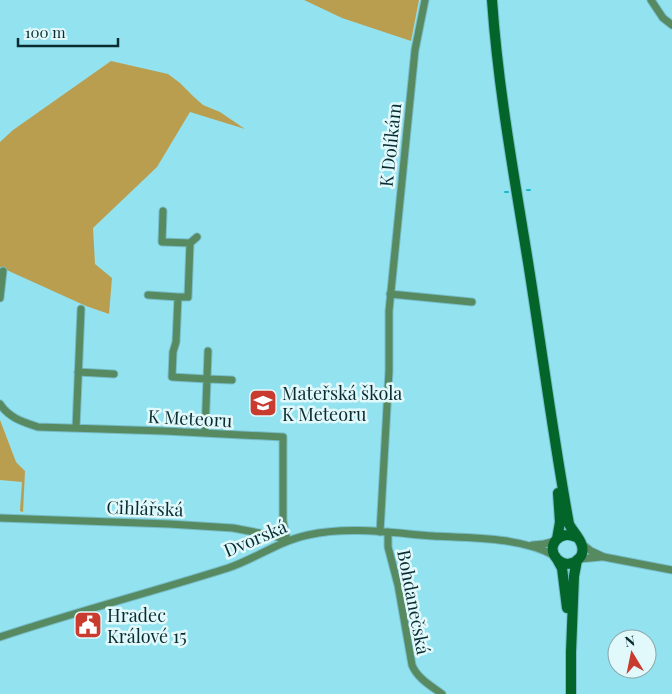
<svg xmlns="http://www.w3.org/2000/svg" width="672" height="694" font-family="'Playfair Display',serif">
  <rect width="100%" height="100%" fill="#93e2ef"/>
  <!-- green -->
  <path fill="#ba9e50" d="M304 0H419L411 41 342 18Z
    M111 61 168 74 180 83 194 97 203 105 220 112 245 129 190 112 157 167 93 228 95 264 112 278 109 314 86 306 0 267V142L13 130Z
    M0 420 16 462 25 471 23 512 20 511 22 482 0 480Z"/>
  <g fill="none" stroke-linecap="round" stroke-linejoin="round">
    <!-- stream -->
    <path stroke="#1ab8cd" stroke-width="2" d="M527 190H530
      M505 192H508"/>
    <defs>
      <path id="minor" d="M651 0 663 18 672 25
        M163 211 162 242 190 243 188 297H178
        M190 243 197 237
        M390 294 472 302
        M148 295 178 297 176 342 173 352 172 377 207 379 205 433
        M0 298 3 271
        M208 351 207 379 232 380
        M78 372 114 374
        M0 404C9 418 23 422 38 427L164 431 283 437V521L287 541
        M76 428 81 309
        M0 518 169 524 233 528 275 536 287 541
        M380 532 389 371V311L415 50 425 0
        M388 532V547L398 585 412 665C417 678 431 686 442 694
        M582 544 591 551 604 557 672 570
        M533 545 544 544 555 541
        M579 559 601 557
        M0 637C75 612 152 592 228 568 255 559 279 541 308 535 349 526 392 533 433 536 470 538 522 537 555 556"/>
      <path id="secondary" d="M492 0C498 88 514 175 528 262 542 350 553 437 569 524 574 534 587 544 581 556 579 559 576 562 572 563 567 565 561 563 557 559 545 546 560 529 576 537
        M557 539 560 522 558 493
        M557 559 562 568 567 608
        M571 694V652L574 576 577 560"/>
    </defs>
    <!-- minor casing -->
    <use href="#minor" stroke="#77bec9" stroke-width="9"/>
    <!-- secondary casing -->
    <use href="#secondary" stroke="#77bec9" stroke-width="12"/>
    <!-- minor -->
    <use href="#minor" stroke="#588a62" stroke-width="7"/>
    <!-- secondary -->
    <use href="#secondary" stroke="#03652a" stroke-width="10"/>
  </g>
  <!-- icons -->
  <defs>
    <symbol id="school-square" viewBox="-11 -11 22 22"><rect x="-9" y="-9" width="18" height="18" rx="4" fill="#c83b2e" stroke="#e2f9fc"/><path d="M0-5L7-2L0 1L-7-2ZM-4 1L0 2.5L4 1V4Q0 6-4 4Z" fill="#fff"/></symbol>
    <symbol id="civic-square" viewBox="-11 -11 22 22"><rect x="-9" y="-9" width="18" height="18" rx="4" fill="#c83b2e" stroke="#e2f9fc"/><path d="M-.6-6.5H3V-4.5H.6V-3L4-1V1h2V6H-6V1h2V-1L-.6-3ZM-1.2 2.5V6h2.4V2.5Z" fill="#fff"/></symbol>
  </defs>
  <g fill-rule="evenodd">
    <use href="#school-square" x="247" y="387" width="32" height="32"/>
    <use href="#civic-square" x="72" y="609" width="32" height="32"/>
  </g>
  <g text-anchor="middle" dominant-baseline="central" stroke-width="5" stroke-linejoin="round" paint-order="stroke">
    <!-- street labels -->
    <g font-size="18" fill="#092c31" stroke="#e2f9fc">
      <text transform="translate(390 145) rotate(-84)">K Dolíkám</text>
      <text transform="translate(190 418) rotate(3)">K Meteoru</text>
      <text transform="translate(145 508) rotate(2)">Cihlářská</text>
      <text transform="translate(255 538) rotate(-23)">Dvorská</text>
      <text transform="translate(414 602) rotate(79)">Bohdanečská</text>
    </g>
    <!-- poi labels -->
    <g font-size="18" fill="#092c31" stroke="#e2f9fc" text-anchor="start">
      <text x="282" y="393">Mateřská škola<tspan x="282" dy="21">K Meteoru</tspan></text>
      <text x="107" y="615">Hradec<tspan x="107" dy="21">Králové 15</tspan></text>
    </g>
  </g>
  <!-- north arrow -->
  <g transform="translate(632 654) rotate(350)"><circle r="24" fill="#e2f9fc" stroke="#8ba7ab"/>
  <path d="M0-4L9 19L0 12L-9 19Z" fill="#c83b2e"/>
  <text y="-8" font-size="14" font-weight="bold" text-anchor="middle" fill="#092c31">N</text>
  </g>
  <!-- scale -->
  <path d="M18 38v8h100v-8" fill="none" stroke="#092c31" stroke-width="2.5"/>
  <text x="25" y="38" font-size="15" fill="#092c31" stroke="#e2f9fc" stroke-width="4" paint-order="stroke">100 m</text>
</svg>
